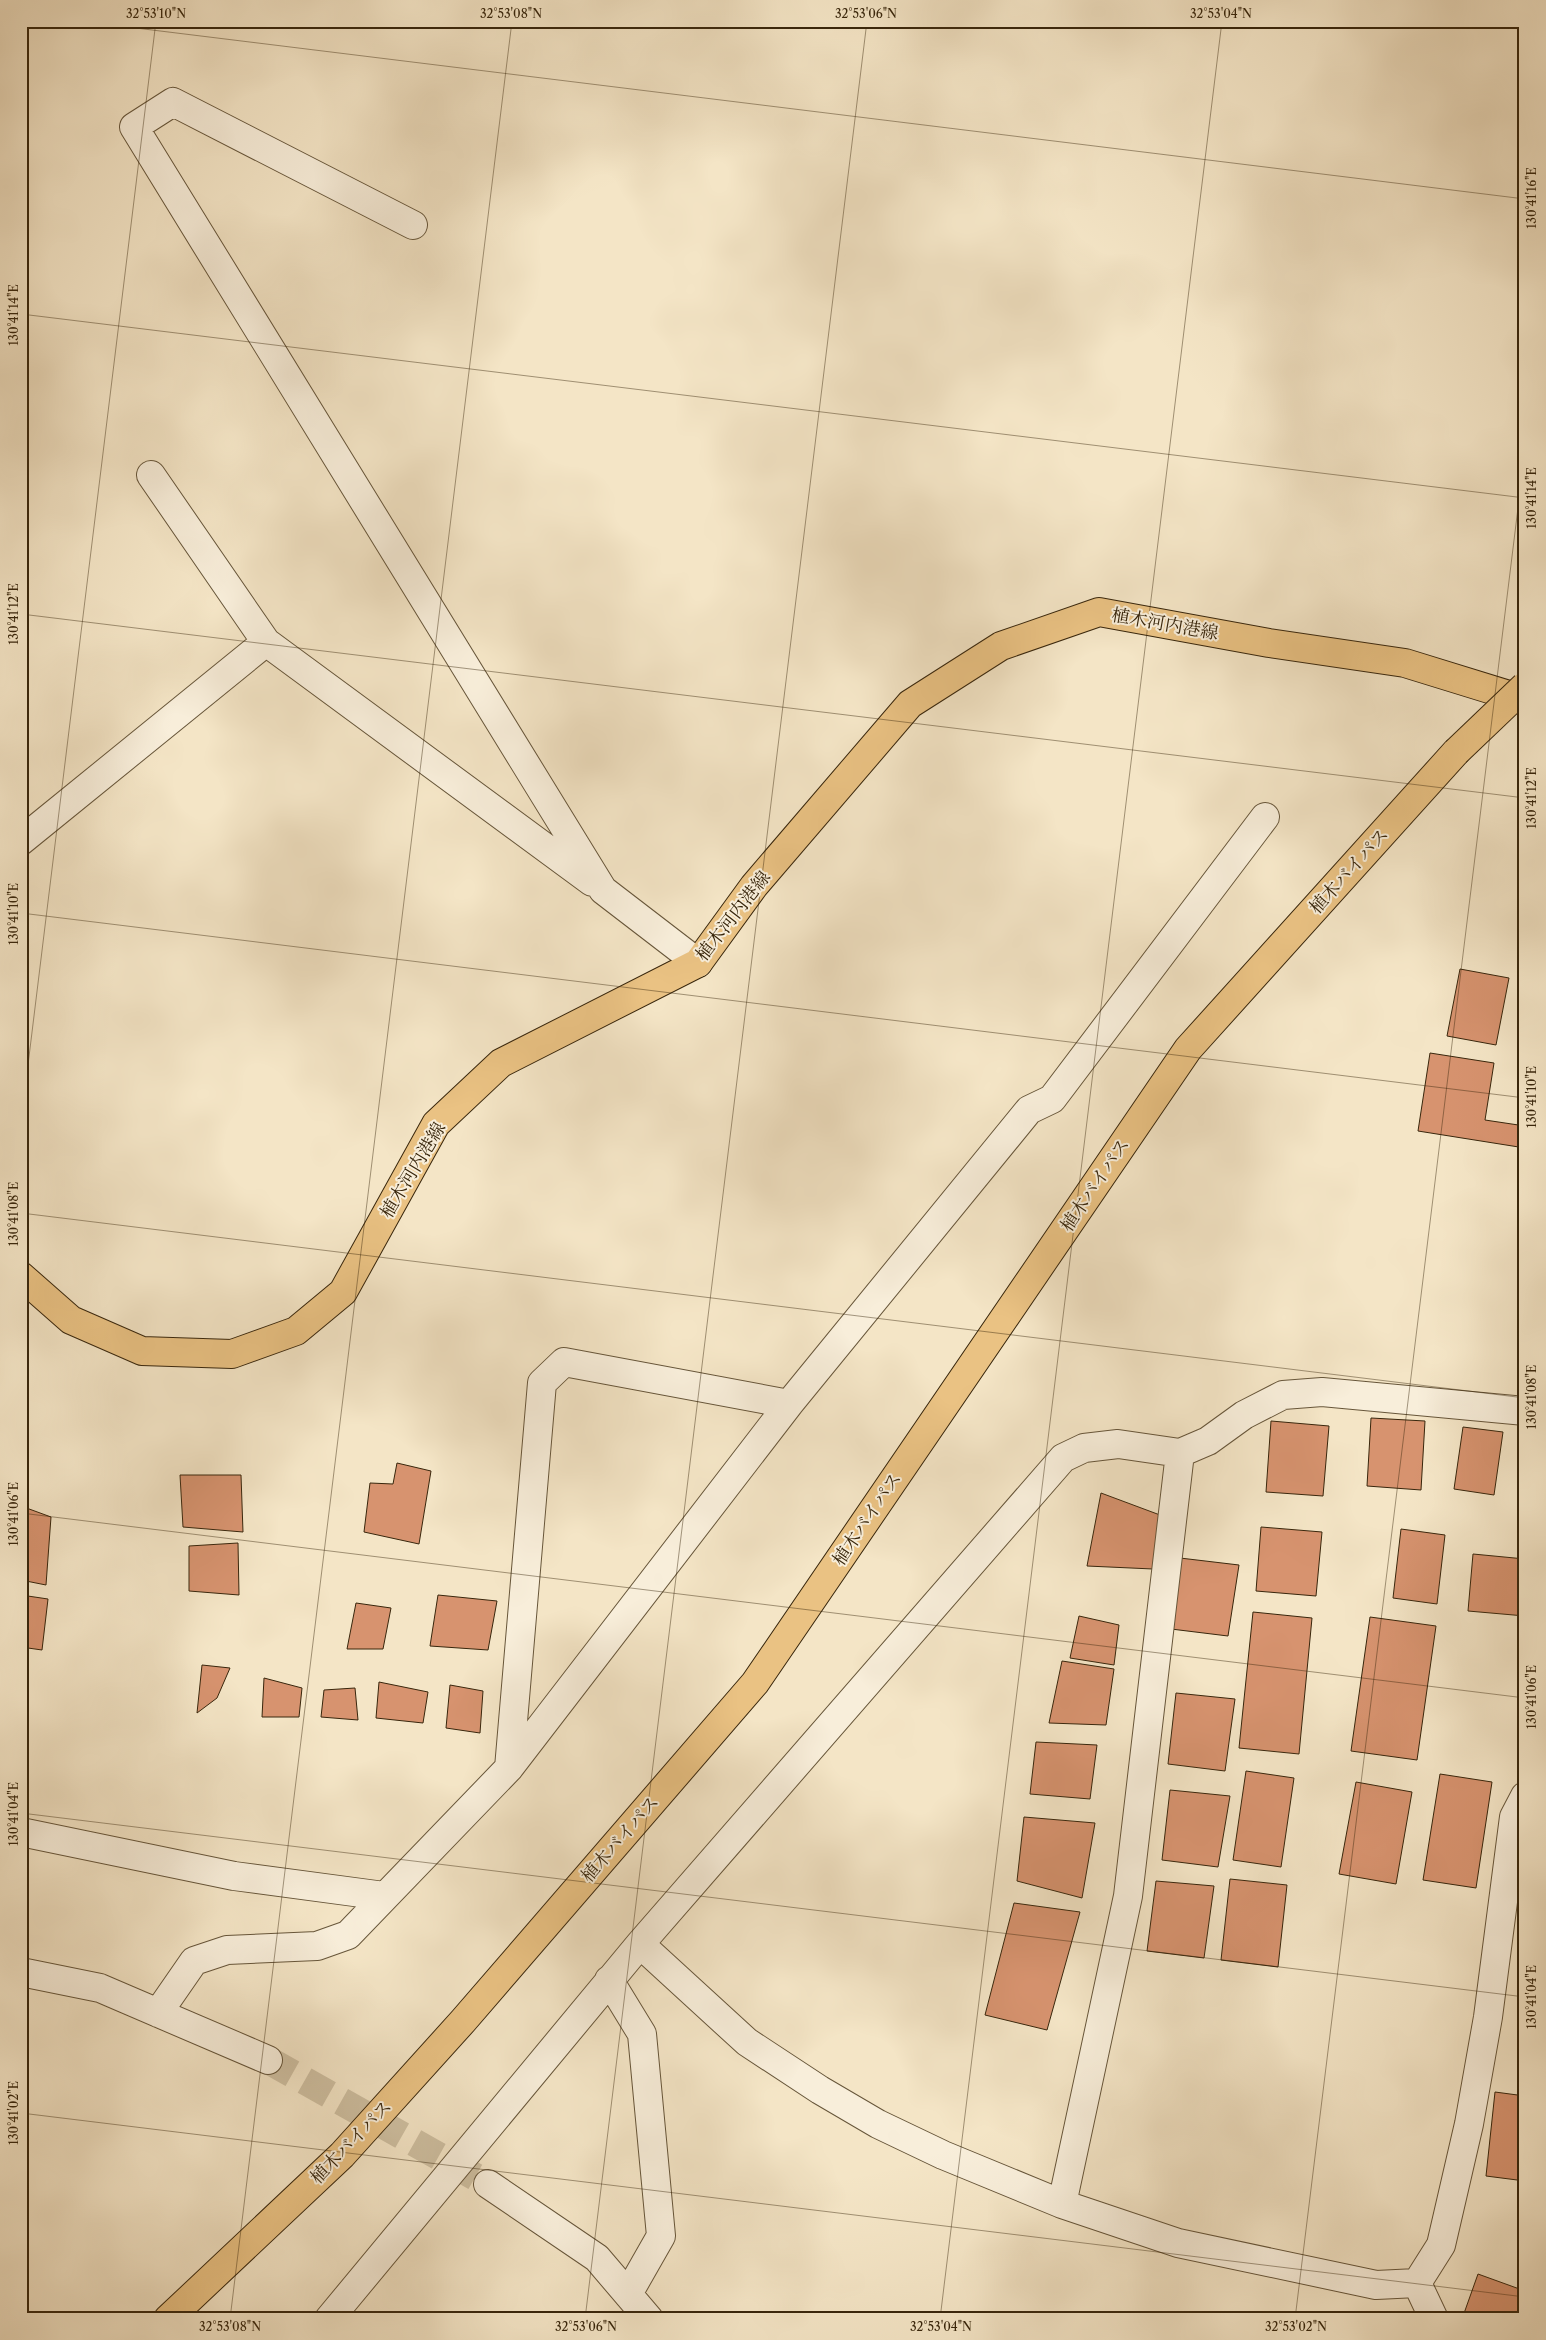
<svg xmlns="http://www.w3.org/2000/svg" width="1546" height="2340" font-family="'Libre Caslon Text','Noto Serif JP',serif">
  <rect width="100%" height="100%" fill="#f4e5c6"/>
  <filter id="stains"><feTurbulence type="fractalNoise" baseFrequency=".004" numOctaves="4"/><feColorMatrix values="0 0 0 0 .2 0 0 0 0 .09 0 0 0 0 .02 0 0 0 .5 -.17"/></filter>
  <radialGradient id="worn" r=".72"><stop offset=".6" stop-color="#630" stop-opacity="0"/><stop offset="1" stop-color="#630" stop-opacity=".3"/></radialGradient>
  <!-- building -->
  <path fill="#d7936f" stroke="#38260c" d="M1460 969 1509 978 1496 1045 1447 1036Z
    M1430 1053 1494 1063 1485 1120 1525 1126V1148L1418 1131Z
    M1371 1418 1425 1421 1421 1490 1367 1486Z
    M1271 1421 1329 1426 1323 1496 1266 1492Z
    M1463 1427 1503 1432 1494 1495 1454 1489Z
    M397 1463 431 1471 419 1544 364 1532 370 1483 393 1484Z
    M180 1475H241L243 1532 183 1527Z
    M1101 1493 1160 1515 1153 1569 1087 1566Z
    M21 1506 51 1517 46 1585 21 1580Z
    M1261 1527 1322 1532 1316 1596 1256 1591Z
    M1401 1529 1445 1535 1437 1604 1393 1598Z
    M238 1543 239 1595 189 1591V1546Z
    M1473 1554 1525 1559V1616L1468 1611Z
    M1180 1558 1239 1565 1228 1636 1171 1629Z
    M21 1595 48 1599 42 1650 21 1647Z
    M438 1595 497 1601 488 1650 430 1646Z
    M356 1603 391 1608 383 1649H347Z
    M1253 1612 1312 1618 1299 1754 1239 1748Z
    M1079 1616 1119 1625 1114 1665 1070 1658Z
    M1370 1617 1436 1626 1417 1760 1351 1751Z
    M1062 1661 1114 1669 1106 1725 1049 1723Z
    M202 1665 230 1668 217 1698 197 1713Z
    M264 1678 302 1688 299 1717H262Z
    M379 1682 428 1692 423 1723 376 1718Z
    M450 1685 483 1691 480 1733 446 1728Z
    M355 1688 358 1720 321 1717 324 1690Z
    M1176 1693 1235 1699 1225 1771 1168 1764Z
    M1036 1742 1097 1745 1090 1799 1030 1794Z
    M1246 1771 1294 1778 1281 1867 1233 1860Z
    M1440 1774 1492 1782 1476 1888 1423 1880Z
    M1356 1782 1412 1792 1396 1884 1339 1874Z
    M1170 1790 1230 1796 1218 1867 1162 1860Z
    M1024 1817 1095 1823 1082 1898 1017 1881Z
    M1230 1879 1287 1885 1278 1967 1221 1960Z
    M1156 1881 1214 1886 1204 1958 1147 1951Z
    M1525 1898V1935L1520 1934Z
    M1014 1903 1080 1912 1047 2030 985 2015Z
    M1495 2092 1525 2096V2181L1486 2176Z
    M1478 2274 1525 2291 1516 2319H1462Z"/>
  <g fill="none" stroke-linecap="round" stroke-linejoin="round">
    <!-- minor-tunnel -->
    <path stroke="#cebfa1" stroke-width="28" stroke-dasharray="28 14" stroke-linecap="butt" d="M268 2060 488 2184"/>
    <defs>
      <path id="minor" d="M413 225 173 102 134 127 603 890 698 963
        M151 475 266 642 592 882
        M21 841 266 642
        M509 1768 542 1383 564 1362 789 1404
        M21 1832 234 1876 384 1896
        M640 1944 1063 1458 1084 1448 1118 1444 1180 1453 1208 1441 1244 1415 1283 1395 1322 1392 1525 1411
        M21 1972 100 1988 268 2060
        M609 1980 642 2034 661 2236 628 2294
        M158 2013 194 1961 227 1950 317 1946 348 1935 509 1768 789 1404 1029 1110 1052 1099 1265 817
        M488 2184 597 2258 649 2319
        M1062 2204 1128 1896 1180 1453
        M1417 2283 1434 2319
        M329 2319 640 1944 747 2042 820 2090 878 2124 943 2155 1062 2204 1178 2243 1376 2285 1417 2283 1441 2245 1469 2124 1488 2017 1514 1817 1525 1796"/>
      <path id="major" d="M21 1276 71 1320 142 1351 232 1354 296 1331 343 1292 436 1124 501 1063 698 963 754 886 910 704 1001 646 1099 612 1269 643 1405 663 1525 700"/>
      <path id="highway" d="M168 2319 342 2155 463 2021 755 1683 1188 1049 1456 752"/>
    </defs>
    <!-- minor casing -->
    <use href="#minor" stroke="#67563a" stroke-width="30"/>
    <!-- major casing -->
    <use href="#major" stroke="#38260c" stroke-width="30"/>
    <!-- highway casing -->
    <use href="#highway" stroke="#38260c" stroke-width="30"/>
    <!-- minor -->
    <use href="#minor" stroke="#f8eeda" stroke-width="28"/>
    <!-- major -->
    <use href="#major" stroke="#eac283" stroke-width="28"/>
    <!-- highway -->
    <use href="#highway" stroke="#eac283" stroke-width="28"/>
    <defs>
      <path id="highway-bridge" d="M1456 752 1525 686"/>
    </defs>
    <!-- highway-bridge casing -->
    <use href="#highway-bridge" stroke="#38260c" stroke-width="30" stroke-linecap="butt"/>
    <!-- highway-bridge -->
    <use href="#highway-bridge" stroke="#eac283" stroke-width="28"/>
  </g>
  <!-- ticks -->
  <path fill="none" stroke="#38260c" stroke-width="1" stroke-opacity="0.45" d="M79 21 1525 199M21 314 1525 498M21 614 1525 798M21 913 1525 1098M21 1122 156 21M21 1213 1525 1398M21 1513 1525 1698M21 1813 1525 1997M21 2113 1525 2297M230 2319 512 21M585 2319 867 21M940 2319 1222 21M1295 2319 1525 451"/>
  <g text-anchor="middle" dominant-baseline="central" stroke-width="4" stroke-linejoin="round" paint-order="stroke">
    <!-- street labels -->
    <g font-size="18" fill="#38260c" stroke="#f8eeda">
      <text transform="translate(1165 624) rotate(10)">植木河内港線</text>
      <text transform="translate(1349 871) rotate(-48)">植木バイパス</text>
      <text transform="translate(733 916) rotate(-52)">植木河内港線</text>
      <text transform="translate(413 1170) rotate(-59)">植木河内港線</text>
      <text transform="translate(1095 1185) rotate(-56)">植木バイパス</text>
      <text transform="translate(867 1519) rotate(-56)">植木バイパス</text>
      <text transform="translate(620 1839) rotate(-49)">植木バイパス</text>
      <text transform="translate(351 2142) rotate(-46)">植木バイパス</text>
    </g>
  </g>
  <!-- margin -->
  <rect width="1546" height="2340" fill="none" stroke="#f4e5c6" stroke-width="55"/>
  <rect x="28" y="28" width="1490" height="2284" fill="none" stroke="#38260c" stroke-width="2"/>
  <g font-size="12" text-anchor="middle" fill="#38260c">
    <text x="156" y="18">32°53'10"N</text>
    <text x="511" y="18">32°53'08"N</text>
    <text x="866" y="18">32°53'06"N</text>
    <text x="1221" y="18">32°53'04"N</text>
    <text transform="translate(1532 198) rotate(-90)" y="4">130°41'16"E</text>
    <text transform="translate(14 315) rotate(-90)" y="4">130°41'14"E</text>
    <text transform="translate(1532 498) rotate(-90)" y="4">130°41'14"E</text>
    <text transform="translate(14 614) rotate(-90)" y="4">130°41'12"E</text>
    <text transform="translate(1532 798) rotate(-90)" y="4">130°41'12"E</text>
    <text transform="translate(14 914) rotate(-90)" y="4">130°41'10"E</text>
    <text transform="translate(1532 1097) rotate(-90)" y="4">130°41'10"E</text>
    <text transform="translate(14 1214) rotate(-90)" y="4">130°41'08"E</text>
    <text transform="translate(1532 1397) rotate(-90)" y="4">130°41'08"E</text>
    <text transform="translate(14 1514) rotate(-90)" y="4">130°41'06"E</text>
    <text transform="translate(1532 1697) rotate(-90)" y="4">130°41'06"E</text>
    <text transform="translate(14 1814) rotate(-90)" y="4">130°41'04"E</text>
    <text transform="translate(1532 1997) rotate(-90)" y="4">130°41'04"E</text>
    <text transform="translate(14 2113) rotate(-90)" y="4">130°41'02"E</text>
    <text x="230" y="2331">32°53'08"N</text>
    <text x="586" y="2331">32°53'06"N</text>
    <text x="941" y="2331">32°53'04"N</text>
    <text x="1296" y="2331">32°53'02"N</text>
  </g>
  <rect width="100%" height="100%" filter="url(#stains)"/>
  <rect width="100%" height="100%" fill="url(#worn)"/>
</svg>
